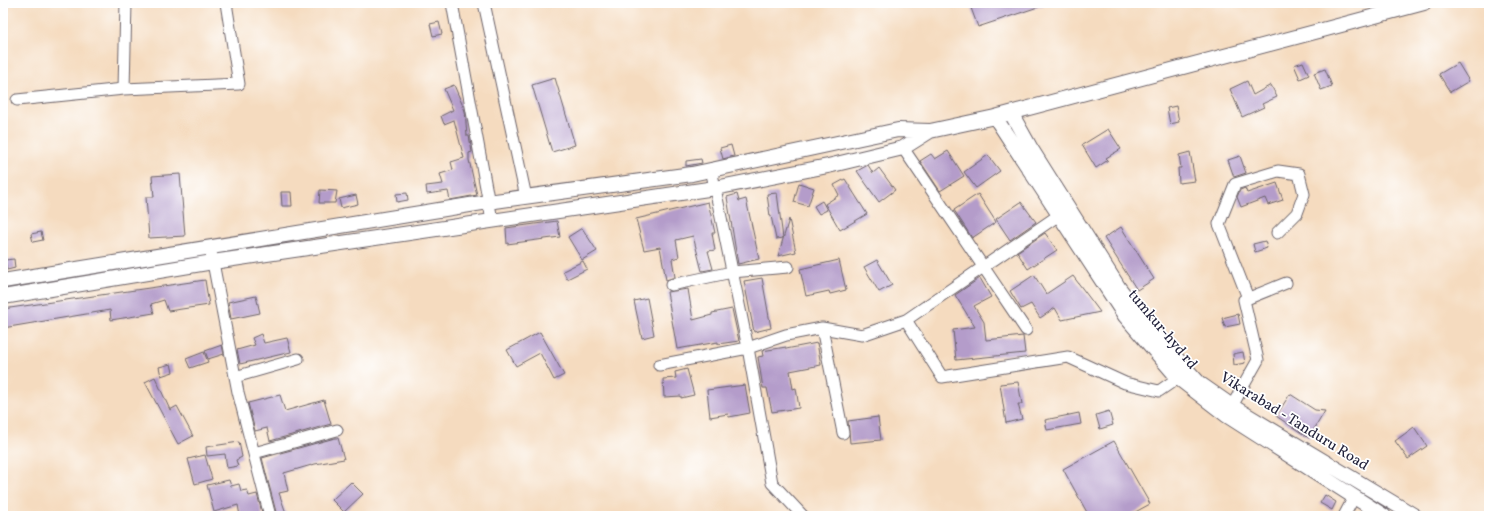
<svg xmlns="http://www.w3.org/2000/svg" width="1492" height="519" font-family="Vollkorn,serif">
  <rect width="100%" height="100%" fill="#fff"/>
  <filter id="ink" filterUnits="userSpaceOnUse"><feTurbulence type="fractalNoise" baseFrequency=".025" numOctaves="2"/><feDisplacementMap in="SourceGraphic" scale="8" xChannelSelector="R" yChannelSelector="G"/><feConvolveMatrix kernelMatrix="1 2 1 2 8 2 1 2 1" color-interpolation-filters="sRGB"/></filter>
  <filter id="wash" filterUnits="userSpaceOnUse"><feTurbulence type="fractalNoise" baseFrequency=".012" numOctaves="4" result="noise"/><feDisplacementMap in="SourceGraphic" scale="16" xChannelSelector="R" yChannelSelector="G"/><feGaussianBlur stdDeviation="0.9" result="paint"/><feColorMatrix in="noise" values="0 0 0 0 0 0 0 0 0 0 0 0 0 0 0 0 0 1.4 0 .05"/><feComposite in="paint" operator="in"/></filter>
  <g filter="url(#wash)">
    <rect width="100%" height="100%" fill="#f5dbbf"/>
    <g id="blocks">
      <!-- building -->
      <path fill="#b49cca" d="M975 3H1044V5L978 27 971 8 976 6Z
        M439 22 442 34 433 36 430 24Z
        M1303 62 1309 75 1300 79 1294 65Z
        M1458 63 1469 81 1450 92 1439 74Z
        M1325 69 1332 86 1321 90 1314 73Z
        M555 78 575 145 552 152 532 85Z
        M1247 81 1253 95 1271 85 1277 97 1262 104 1264 107 1242 117 1230 89Z
        M454 85 465 111 467 136H469L472 152 469 153V160L477 195 450 200 448 191 427 194 426 186 443 184 440 174 453 170 451 162 464 158 454 120 444 124 441 116 453 110 444 89Z
        M1176 106 1179 122 1170 124 1167 108Z
        M1108 129 1121 149 1106 158 1108 160 1096 168 1082 145Z
        M731 145 734 156 723 159 720 148Z
        M948 151 964 176 940 191 920 161 931 154 935 159Z
        M1190 152 1195 181 1179 183 1178 168H1181L1179 155Z
        M988 155 1000 171 976 188 964 172Z
        M1240 156 1246 173 1234 177 1228 160Z
        M701 159 702 163 686 166V161Z
        M868 165 873 173 879 168 895 190 879 202 857 171Z
        M180 174 185 236 149 238 146 197H154L152 176Z
        M845 179 867 214 840 230 825 204 839 195 834 185Z
        M799 183 814 188 808 206 794 202Z
        M1277 183 1283 200 1268 205 1265 198 1241 207 1237 197 1240 190 1245 188 1247 193Z
        M320 190 337 191 335 203H319Z
        M281 192H291L292 206H282Z
        M407 193 408 200 397 202 396 194Z
        M777 193 783 238 776 239 771 216H770L767 194Z
        M737 194 739 201 746 199 759 259 738 264 727 197Z
        M978 194 996 222 972 238 954 210Z
        M356 195 358 204 341 208 339 199Z
        M822 201 827 210 819 214 814 206Z
        M708 202 715 233H712L715 250 708 251 713 269 702 271 693 236 676 240 679 257 672 259 675 277 666 280 660 247 644 250 636 219Z
        M1021 202 1036 222 1010 240 996 219Z
        M789 219 796 252 778 256Z
        M557 221 560 237 507 244 506 228Z
        M1121 227 1154 279 1137 290 1104 238Z
        M582 228 597 251 582 260 568 237Z
        M41 232 43 240 33 242 31 234Z
        M1045 233 1057 250 1028 269 1017 252Z
        M1265 241 1267 248 1255 252 1253 244Z
        M14 259 15 268 7 270 5 260Z
        M839 260 846 290 830 294 829 291 806 296 800 269Z
        M877 260 892 285 879 292 864 267Z
        M583 261 587 269 567 279 563 271Z
        M1034 275 1046 294 1073 276 1100 312 1062 320 1055 308 1040 318 1031 304 1021 309 1010 291Z
        M762 278 771 328 754 332 744 281Z
        M980 278 991 297 974 306 984 322 986 340 1023 336 1025 353 956 360 953 330 975 327 955 295Z
        M205 280 209 305 168 311 164 300 151 304 154 313 111 320 110 310 3 328V309Z
        M688 289 693 320 712 315V313L732 309 739 341 718 344V342L677 349 667 292Z
        M256 296 260 313 231 319 228 302Z
        M647 298 654 335 642 338 634 301Z
        M1238 314 1240 324 1225 327 1222 318Z
        M540 332 564 375 554 380 540 353 516 366 507 350Z
        M261 334 264 343 287 338 291 352 240 364 237 350 255 345 252 338Z
        M817 343 821 365 790 371 793 389 796 388 799 408 772 412 767 388H763L758 357 763 356 762 351 786 347V349Z
        M222 345 224 354 208 359 205 351Z
        M204 352 208 362 190 368 186 359Z
        M1243 352 1245 363 1234 365 1233 354Z
        M171 364 173 372 161 376 159 367Z
        M687 369 694 395 681 398V396L664 397 663 379 676 378 675 372Z
        M155 377 170 410 177 406 193 436 178 444 145 382Z
        M1018 382 1022 404H1018L1022 419 1006 423 1000 384Z
        M745 385 750 413 729 417 728 414 710 417 707 390Z
        M1290 394 1315 410 1325 411 1309 438 1276 416Z
        M280 395 285 411 324 400 331 424 270 441 267 428 255 431 248 403Z
        M1109 411 1113 425 1100 429 1096 415Z
        M1079 413 1081 424 1047 430 1045 420Z
        M878 417 881 440 850 443 848 421Z
        M1414 427 1427 446 1408 459 1395 441Z
        M335 438H338L344 459 315 464 284 473 288 491 279 493 287 516H277L262 458Z
        M1114 441 1150 504 1128 516H1089L1063 469Z
        M239 442 242 457 236 460 238 466 227 468 225 454 207 456 206 447Z
        M205 455 212 479 195 484 188 459Z
        M229 480 231 486 239 484 241 491 247 490 249 496 257 494 263 516H240L238 505 214 512 207 485Z
        M351 482 363 494 344 512 332 500Z
        M1325 495 1336 502 1332 510 1320 503Z"/>
    </g>
  </g>
  <g filter="url(#ink)">
    <use href="#blocks" fill-opacity="0" stroke="#6c6369" stroke-width="1"/>
    <g fill="none" stroke-linecap="round" stroke-linejoin="round">
      <defs>
        <path id="minor" d="M452 3 492 220
          M484 3 526 197
          M124 89 239 84 226 3
          M17 100 124 89 126 3
          M903 148 1026 330
          M711 169 748 348 772 483 803 516
          M210 247 238 392 270 516
          M671 285 732 272 788 267
          M1248 298 1219 224 1235 184 1278 171 1299 174 1304 194 1297 213 1277 233
          M906 320 1059 215
          M822 328 862 335 906 320 942 377 1068 357 1125 383 1159 391 1178 378
          M659 365 748 348 786 335 822 328 843 433
          M235 377 298 359
          M1232 406 1258 360 1244 300 1286 283
          M254 453 337 430
          M1344 516 1354 497"/>
        <path id="major" d="M1011 113 1030 147 1119 288 1157 337 1199 383 1232 406 1415 516
          M995 117 1125 316 1178 378 1226 415 1384 516
          M3 281 488 202 692 174 898 130 930 131 995 117 1424 3
          M3 297 213 262 715 188 828 166 903 148 930 131"/>
      </defs>
      <!-- minor casing -->
      <use href="#minor" stroke="#6c6369" stroke-width="13"/>
      <!-- major casing -->
      <use href="#major" stroke="#6c6369" stroke-width="16"/>
      <!-- minor -->
      <use href="#minor" stroke="#fff" stroke-width="11"/>
      <!-- major -->
      <use href="#major" stroke="#fff" stroke-width="14"/>
    </g>
  </g>
  <g text-anchor="middle" dominant-baseline="central" stroke-width="3.5" stroke-linejoin="round" paint-order="stroke">
    <!-- street labels -->
    <g font-size="15" fill="#22223b" stroke="#fff">
      <text transform="translate(1162 330) rotate(50)">tumkur-hyd rd</text>
      <text transform="translate(1294 422) rotate(32)">Vikarabad - Tanduru Road</text>
    </g>
  </g>
  <!-- margin -->
  <rect width="1492" height="519" fill="none" stroke="#fff" stroke-width="16"/>
</svg>
